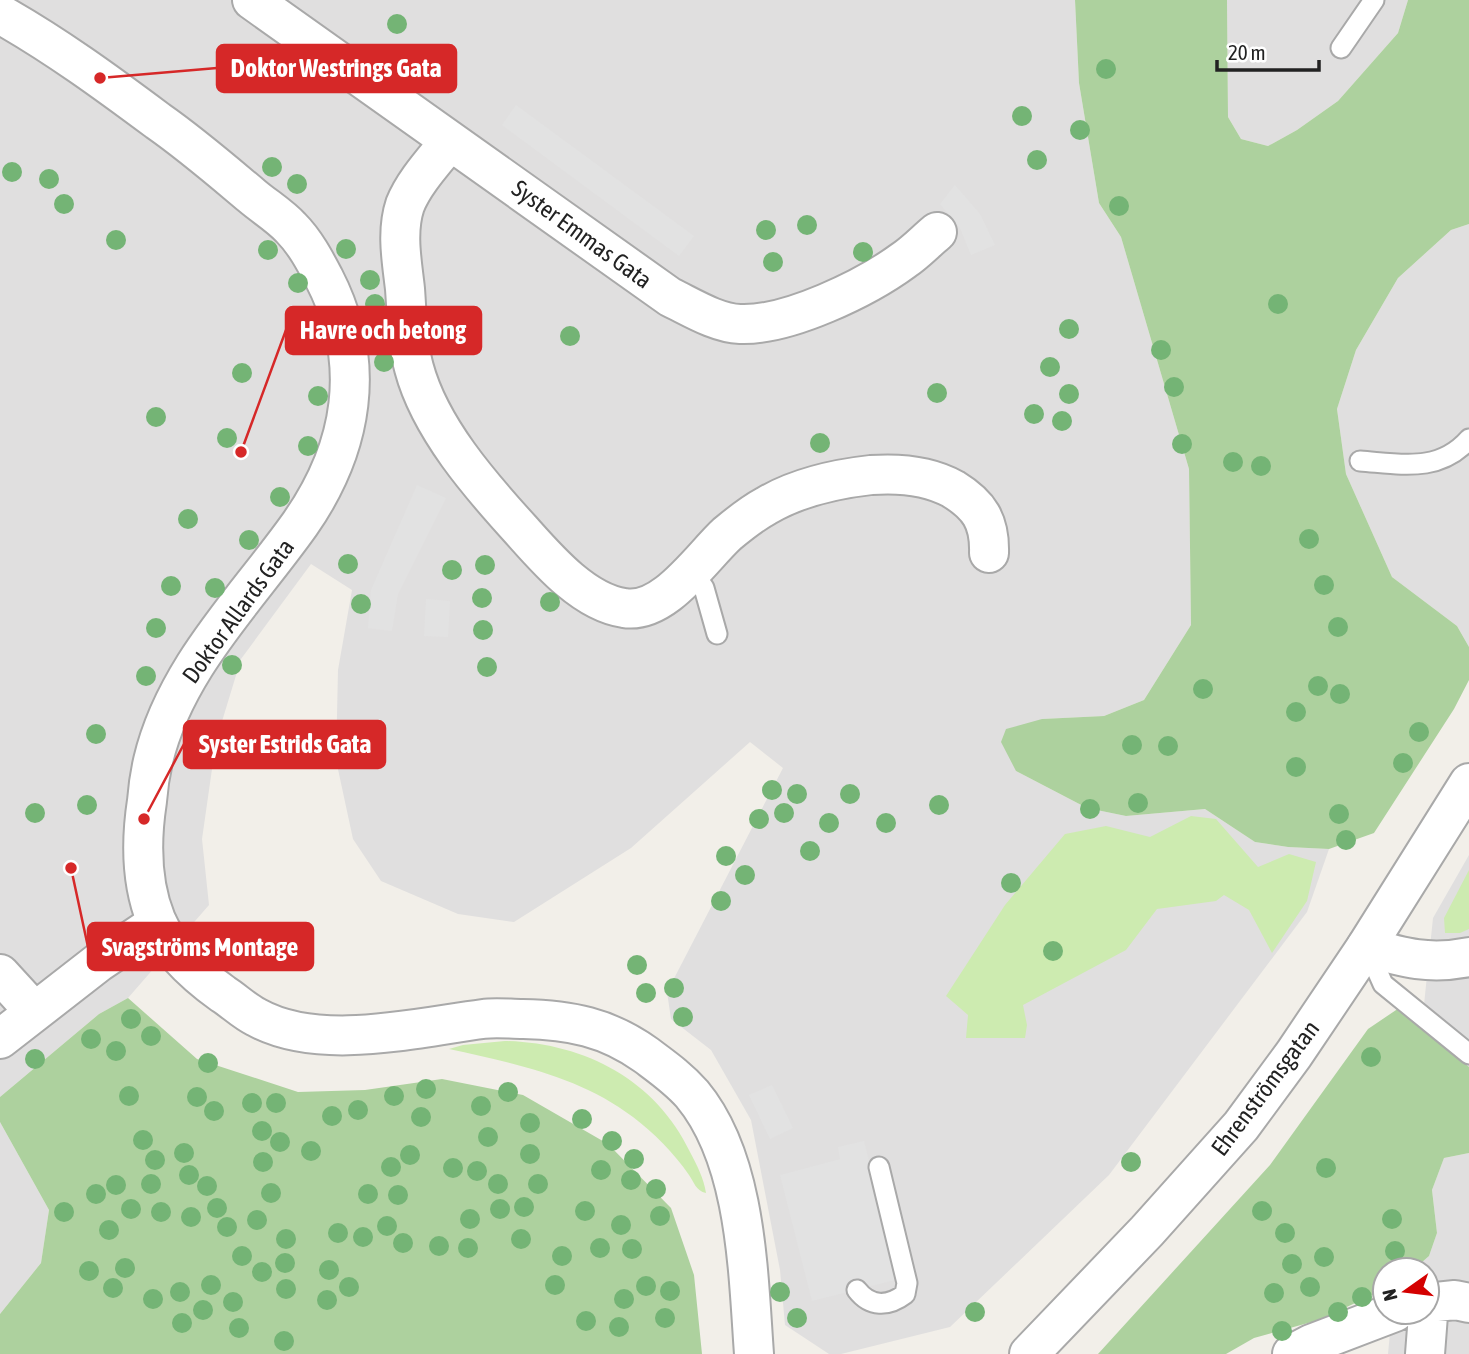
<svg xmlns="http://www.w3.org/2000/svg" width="1469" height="1354" font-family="'Asap Condensed',sans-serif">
  <rect width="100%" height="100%" fill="#f2efe9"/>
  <!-- residential -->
  <path fill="#e0dfdf" d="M0 0H1075L1079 83 1099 203 1121 237 1189 469 1191 625 1144 700 1104 716 1042 719 1016 771 1087 808 1126 816 1205 809 1255 842 1288 847 1329 849 1307 912 1109 1175 950 1327 841 1354H829L785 1325 780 1270 751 1120 711 1050 671 1019 667 992 783 768 750 742 631 848 514 922 458 914 381 881 353 839 336 760 338 670 352 590 311 564 241 659 216 741 202 839 209 905 128 998 99 1014 0 1097Z
    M1227 0H1408L1398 33 1338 101 1297 130 1268 146 1241 139 1228 117Z
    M1469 224V647L1457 626 1392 577 1346 474 1337 409 1356 350 1398 278 1451 230Z
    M1469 855V1067L1422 1024 1433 918Z
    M0 1122 49 1210 41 1263 0 1314Z
    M1469 1153V1354H1388L1392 1312H1427V1270H1413L1429 1256 1437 1233 1432 1190 1444 1158Z"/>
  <!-- grass -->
  <path fill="#cdebb0" d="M1191 816 1216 819 1258 867 1289 854 1316 862 1307 901 1272 953 1249 910 1224 895 1216 901 1157 909 1126 950 1023 1005 1027 1025 1025 1038H966L968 1015 946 996 1005 905 1065 834 1106 826 1150 837Z
    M1469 870V929L1460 933H1445L1444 918Z
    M505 1041C584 1043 655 1079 690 1152 697 1165 704 1179 706 1193 696 1191 694 1182 689 1175 674 1153 654 1133 633 1117 579 1076 513 1063 449 1049L463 1045Z"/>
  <!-- forest -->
  <path fill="#add19e" d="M1075 0H1227L1228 117 1241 139 1268 146 1297 130 1338 101 1398 33 1408 0H1469V224L1451 230 1398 278 1356 350 1337 409 1346 474 1392 577 1457 626 1469 647V680L1454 709 1374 833 1329 849 1288 847 1255 842 1205 809 1126 816 1087 808 1016 771 1001 742 1006 729 1042 719 1104 716 1144 700 1191 625 1189 469 1121 237 1099 203 1079 83Z
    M128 998 197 1059 298 1092 365 1090 442 1079 523 1095 608 1144 671 1208 694 1275 702 1354H0V1314L41 1263 49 1210 0 1122V1097L99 1014Z
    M1402 1006 1469 1067V1153L1444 1158 1432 1190 1437 1233 1429 1256 1413 1270H1385V1289L1319 1320 1254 1338 1226 1354H1098L1270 1165 1368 1029Z"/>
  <!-- parking -->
  <path fill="#e2e2e2" d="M516 105 694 236 679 256 502 125Z
    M955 185 980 214 995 245 971 255 960 228 940 204Z
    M417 485 446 498 398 594 392 631 368 628 371 590Z
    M426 599 450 601 448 637 424 636Z
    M772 1085 793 1128 770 1139 749 1095Z
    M864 1141 899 1279 812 1301 780 1175 840 1159 838 1147Z"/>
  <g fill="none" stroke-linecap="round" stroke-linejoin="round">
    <defs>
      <path id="service" d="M1341 48 1374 0
        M1360 461C1401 464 1439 473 1469 439
        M692 571 704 588 717 634
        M1367 948 1383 984 1469 1054
        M857 1290C870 1307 888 1307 905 1294L907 1283 879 1167"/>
      <path id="minor" d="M252 0 670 297C691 307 716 323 740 324 788 326 866 288 904 260 916 252 926 241 937 232
        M450 141C435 160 414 182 405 205 396 232 402 262 405 289 407 315 407 343 414 368 430 428 480 485 521 530 546 558 583 602 624 608 664 615 701 558 727 534 739 524 753 513 766 506 798 487 835 479 871 475 899 473 928 475 953 489 979 505 990 521 989 553
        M1366 947C1404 958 1430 965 1469 957
        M0 974 33 1010
        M0 1039 99 962 157 923
        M1427 1303 1455 1300 1469 1303
        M1292 1354 1311 1344 1395 1312
        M1425 1354 1429 1302"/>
      <path id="tertiary" d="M0 14C55 45 107 83 158 121 191 144 221 170 252 196 265 207 280 216 291 228 305 242 315 261 324 278 368 363 353 448 300 524 246 600 175 668 153 761 150 774 148 788 147 801 141 840 141 883 156 920 168 949 198 976 223 994 234 1001 244 1011 256 1017 319 1052 415 1028 483 1019 496 1017 510 1019 523 1019 570 1020 607 1027 646 1055 662 1067 678 1078 692 1094 747 1160 748 1272 754 1354
        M1029 1354 1147 1231 1241 1126 1294 1054 1366 947 1469 783"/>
    </defs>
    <!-- service casing -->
    <use href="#service" stroke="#a9a9a9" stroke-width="23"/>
    <!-- minor casing -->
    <use href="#minor" stroke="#a9a9a9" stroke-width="42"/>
    <!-- tertiary casing -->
    <use href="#tertiary" stroke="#a9a9a9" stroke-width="42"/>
    <!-- service -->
    <use href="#service" stroke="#fff" stroke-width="19"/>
    <!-- minor -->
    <use href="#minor" stroke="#fff" stroke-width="38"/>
    <!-- tertiary -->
    <use href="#tertiary" stroke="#fff" stroke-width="38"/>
  </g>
  <!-- trees -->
  <g fill="#74b475">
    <circle cx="397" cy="24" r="10"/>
    <circle cx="1106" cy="69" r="10"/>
    <circle cx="1022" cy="116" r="10"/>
    <circle cx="1080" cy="130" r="10"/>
    <circle cx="1037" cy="160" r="10"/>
    <circle cx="272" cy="167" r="10"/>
    <circle cx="12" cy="172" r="10"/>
    <circle cx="49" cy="179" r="10"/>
    <circle cx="297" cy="184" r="10"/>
    <circle cx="64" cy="204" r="10"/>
    <circle cx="1119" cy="206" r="10"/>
    <circle cx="807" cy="225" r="10"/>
    <circle cx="766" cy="230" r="10"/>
    <circle cx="116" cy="240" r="10"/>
    <circle cx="346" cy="249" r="10"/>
    <circle cx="268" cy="250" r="10"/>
    <circle cx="863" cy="252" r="10"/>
    <circle cx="773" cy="262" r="10"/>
    <circle cx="370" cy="280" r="10"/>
    <circle cx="298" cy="283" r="10"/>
    <circle cx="375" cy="304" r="10"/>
    <circle cx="1278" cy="304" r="10"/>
    <circle cx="1069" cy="329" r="10"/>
    <circle cx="570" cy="336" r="10"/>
    <circle cx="1161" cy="350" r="10"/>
    <circle cx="384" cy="362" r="10"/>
    <circle cx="1050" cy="367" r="10"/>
    <circle cx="242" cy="373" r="10"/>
    <circle cx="1174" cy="387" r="10"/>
    <circle cx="937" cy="393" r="10"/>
    <circle cx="1069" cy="394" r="10"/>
    <circle cx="318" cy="396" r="10"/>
    <circle cx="1034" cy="414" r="10"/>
    <circle cx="156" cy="417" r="10"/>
    <circle cx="1062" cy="421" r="10"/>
    <circle cx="227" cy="438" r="10"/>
    <circle cx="820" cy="443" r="10"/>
    <circle cx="1182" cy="444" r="10"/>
    <circle cx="308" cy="446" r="10"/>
    <circle cx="1233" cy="462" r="10"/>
    <circle cx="1261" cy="466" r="10"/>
    <circle cx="280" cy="497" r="10"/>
    <circle cx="188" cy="519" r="10"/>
    <circle cx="1309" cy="539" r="10"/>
    <circle cx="249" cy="540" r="10"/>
    <circle cx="348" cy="564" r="10"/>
    <circle cx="485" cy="565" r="10"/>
    <circle cx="452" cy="570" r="10"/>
    <circle cx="1324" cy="585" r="10"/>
    <circle cx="171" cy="586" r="10"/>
    <circle cx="215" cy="588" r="10"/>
    <circle cx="482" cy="598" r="10"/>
    <circle cx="550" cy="602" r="10"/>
    <circle cx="361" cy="604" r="10"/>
    <circle cx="1338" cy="627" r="10"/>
    <circle cx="156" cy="628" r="10"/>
    <circle cx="483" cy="630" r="10"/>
    <circle cx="232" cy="665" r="10"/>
    <circle cx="487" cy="667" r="10"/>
    <circle cx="146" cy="676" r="10"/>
    <circle cx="1318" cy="686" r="10"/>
    <circle cx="1203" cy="689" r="10"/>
    <circle cx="1340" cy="694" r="10"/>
    <circle cx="1296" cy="712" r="10"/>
    <circle cx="1419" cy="732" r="10"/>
    <circle cx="96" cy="734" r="10"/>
    <circle cx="1132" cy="745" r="10"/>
    <circle cx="1168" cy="746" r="10"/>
    <circle cx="1403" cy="763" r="10"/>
    <circle cx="1296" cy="767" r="10"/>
    <circle cx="772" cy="790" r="10"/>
    <circle cx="797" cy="794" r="10"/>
    <circle cx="850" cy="794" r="10"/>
    <circle cx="1138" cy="803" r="10"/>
    <circle cx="87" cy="805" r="10"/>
    <circle cx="939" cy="805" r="10"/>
    <circle cx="1090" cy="809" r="10"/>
    <circle cx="35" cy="813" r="10"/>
    <circle cx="784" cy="813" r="10"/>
    <circle cx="1339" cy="814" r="10"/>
    <circle cx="759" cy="819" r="10"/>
    <circle cx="829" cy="823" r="10"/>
    <circle cx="886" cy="823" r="10"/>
    <circle cx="1346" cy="840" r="10"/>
    <circle cx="810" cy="851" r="10"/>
    <circle cx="726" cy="856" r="10"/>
    <circle cx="745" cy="875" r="10"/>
    <circle cx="1011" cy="883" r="10"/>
    <circle cx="721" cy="901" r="10"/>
    <circle cx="1053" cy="951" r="10"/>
    <circle cx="637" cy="965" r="10"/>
    <circle cx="674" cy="988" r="10"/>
    <circle cx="646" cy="993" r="10"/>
    <circle cx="683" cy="1017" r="10"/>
    <circle cx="131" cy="1019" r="10"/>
    <circle cx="151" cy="1036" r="10"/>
    <circle cx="91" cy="1039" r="10"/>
    <circle cx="116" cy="1051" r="10"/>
    <circle cx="1371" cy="1057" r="10"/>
    <circle cx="35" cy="1059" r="10"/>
    <circle cx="208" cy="1063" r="10"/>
    <circle cx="426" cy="1089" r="10"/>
    <circle cx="508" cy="1092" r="10"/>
    <circle cx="129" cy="1096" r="10"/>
    <circle cx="394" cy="1096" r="10"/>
    <circle cx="197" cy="1097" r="10"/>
    <circle cx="252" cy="1103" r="10"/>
    <circle cx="276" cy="1103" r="10"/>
    <circle cx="481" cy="1106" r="10"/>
    <circle cx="358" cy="1110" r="10"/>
    <circle cx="214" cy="1111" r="10"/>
    <circle cx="332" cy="1116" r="10"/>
    <circle cx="421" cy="1117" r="10"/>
    <circle cx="582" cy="1119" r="10"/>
    <circle cx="530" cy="1123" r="10"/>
    <circle cx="262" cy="1131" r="10"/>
    <circle cx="488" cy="1137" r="10"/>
    <circle cx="143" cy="1140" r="10"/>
    <circle cx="612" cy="1141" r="10"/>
    <circle cx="280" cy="1142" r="10"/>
    <circle cx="311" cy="1151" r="10"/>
    <circle cx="184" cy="1153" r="10"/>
    <circle cx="530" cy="1154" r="10"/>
    <circle cx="410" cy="1155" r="10"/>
    <circle cx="634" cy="1159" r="10"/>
    <circle cx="155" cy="1160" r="10"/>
    <circle cx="263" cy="1162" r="10"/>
    <circle cx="1131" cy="1162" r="10"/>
    <circle cx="391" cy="1167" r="10"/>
    <circle cx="453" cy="1168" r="10"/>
    <circle cx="1326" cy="1168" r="10"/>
    <circle cx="601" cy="1170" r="10"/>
    <circle cx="477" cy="1171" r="10"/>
    <circle cx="189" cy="1175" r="10"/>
    <circle cx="631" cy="1180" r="10"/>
    <circle cx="151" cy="1184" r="10"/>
    <circle cx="498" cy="1184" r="10"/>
    <circle cx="538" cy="1184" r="10"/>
    <circle cx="116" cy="1185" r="10"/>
    <circle cx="207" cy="1186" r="10"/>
    <circle cx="656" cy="1189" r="10"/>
    <circle cx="271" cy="1193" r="10"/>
    <circle cx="96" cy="1194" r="10"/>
    <circle cx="368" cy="1194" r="10"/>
    <circle cx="398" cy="1195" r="10"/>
    <circle cx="524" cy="1207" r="10"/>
    <circle cx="217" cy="1208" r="10"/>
    <circle cx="131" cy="1209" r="10"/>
    <circle cx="500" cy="1209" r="10"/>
    <circle cx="585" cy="1211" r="10"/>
    <circle cx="1262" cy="1211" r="10"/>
    <circle cx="64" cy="1212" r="10"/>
    <circle cx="161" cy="1212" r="10"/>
    <circle cx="660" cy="1216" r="10"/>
    <circle cx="191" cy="1217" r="10"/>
    <circle cx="470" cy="1219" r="10"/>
    <circle cx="1392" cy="1219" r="10"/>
    <circle cx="257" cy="1220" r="10"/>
    <circle cx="621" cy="1225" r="10"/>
    <circle cx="387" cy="1226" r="10"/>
    <circle cx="227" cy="1227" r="10"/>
    <circle cx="109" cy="1230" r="10"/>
    <circle cx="338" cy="1233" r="10"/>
    <circle cx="1285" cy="1233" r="10"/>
    <circle cx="363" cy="1237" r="10"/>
    <circle cx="286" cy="1239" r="10"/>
    <circle cx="521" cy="1239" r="10"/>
    <circle cx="403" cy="1243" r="10"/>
    <circle cx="439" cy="1246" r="10"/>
    <circle cx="468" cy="1248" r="10"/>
    <circle cx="600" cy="1248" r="10"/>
    <circle cx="632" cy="1249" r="10"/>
    <circle cx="1395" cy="1251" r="10"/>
    <circle cx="242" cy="1256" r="10"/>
    <circle cx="562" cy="1256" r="10"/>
    <circle cx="1324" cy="1257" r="10"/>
    <circle cx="285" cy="1263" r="10"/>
    <circle cx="1292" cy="1264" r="10"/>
    <circle cx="125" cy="1268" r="10"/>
    <circle cx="329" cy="1270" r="10"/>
    <circle cx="89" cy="1271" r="10"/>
    <circle cx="262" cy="1272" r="10"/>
    <circle cx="211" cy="1285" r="10"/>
    <circle cx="555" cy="1285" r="10"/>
    <circle cx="646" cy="1286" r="10"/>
    <circle cx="349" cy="1287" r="10"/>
    <circle cx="1310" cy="1287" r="10"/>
    <circle cx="113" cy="1288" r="10"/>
    <circle cx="286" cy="1289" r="10"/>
    <circle cx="670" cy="1291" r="10"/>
    <circle cx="180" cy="1292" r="10"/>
    <circle cx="780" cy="1292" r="10"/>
    <circle cx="1274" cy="1293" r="10"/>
    <circle cx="1362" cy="1297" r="10"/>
    <circle cx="153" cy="1299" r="10"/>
    <circle cx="624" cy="1299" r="10"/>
    <circle cx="327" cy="1300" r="10"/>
    <circle cx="233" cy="1302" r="10"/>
    <circle cx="203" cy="1310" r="10"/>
    <circle cx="975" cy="1312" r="10"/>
    <circle cx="1338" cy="1312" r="10"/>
    <circle cx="665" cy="1318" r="10"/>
    <circle cx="797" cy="1318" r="10"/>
    <circle cx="586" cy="1321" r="10"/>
    <circle cx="182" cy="1323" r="10"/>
    <circle cx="619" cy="1327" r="10"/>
    <circle cx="239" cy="1328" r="10"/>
    <circle cx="1282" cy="1331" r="10"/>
    <circle cx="284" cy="1341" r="10"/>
  </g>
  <g text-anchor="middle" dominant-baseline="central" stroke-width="6" stroke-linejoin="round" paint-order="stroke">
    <!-- street labels -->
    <g font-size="24" fill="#222" stroke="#fff">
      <text transform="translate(582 234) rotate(36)">Syster Emmas Gata</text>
      <text transform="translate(238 611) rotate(-54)">Doktor Allards Gata</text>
      <text transform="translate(1265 1088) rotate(-53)">Ehrenströmsgatan</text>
    </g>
  </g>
  <!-- callouts -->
  <path fill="none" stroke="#d62828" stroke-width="2.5" d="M100 78L217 68M241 452L286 330M144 819L184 744M71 868L88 947"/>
  <g fill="#d62828" stroke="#fff" stroke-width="2.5">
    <circle cx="100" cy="78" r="7"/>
    <circle cx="241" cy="452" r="7"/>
    <circle cx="144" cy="819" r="7"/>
    <circle cx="71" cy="868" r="7"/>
  </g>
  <g fill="#d62828" stroke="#d62828" stroke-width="2.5">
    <rect x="217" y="45" width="239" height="47" rx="7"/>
    <rect x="286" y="307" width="195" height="47" rx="7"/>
    <rect x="184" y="721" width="201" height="47" rx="7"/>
    <rect x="88" y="923" width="225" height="47" rx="7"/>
  </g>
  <g font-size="26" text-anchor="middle" font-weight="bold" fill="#fff">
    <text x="336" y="77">Doktor Westrings Gata</text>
    <text x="383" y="339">Havre och betong</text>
    <text x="285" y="753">Syster Estrids Gata</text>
    <text x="200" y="956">Svagströms Montage</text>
  </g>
  <!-- north arrow -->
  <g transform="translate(1406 1291) rotate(256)"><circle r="33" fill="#ffffff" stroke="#a7a7a7" stroke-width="2"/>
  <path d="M0-5L12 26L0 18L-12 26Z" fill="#d40000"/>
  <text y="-10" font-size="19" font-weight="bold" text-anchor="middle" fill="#222222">N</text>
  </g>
  <!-- scale -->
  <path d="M1217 60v10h102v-10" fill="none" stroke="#222222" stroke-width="3.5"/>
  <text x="1228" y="60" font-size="21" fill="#222222" stroke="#ffffff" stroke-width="5" paint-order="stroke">20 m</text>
</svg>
